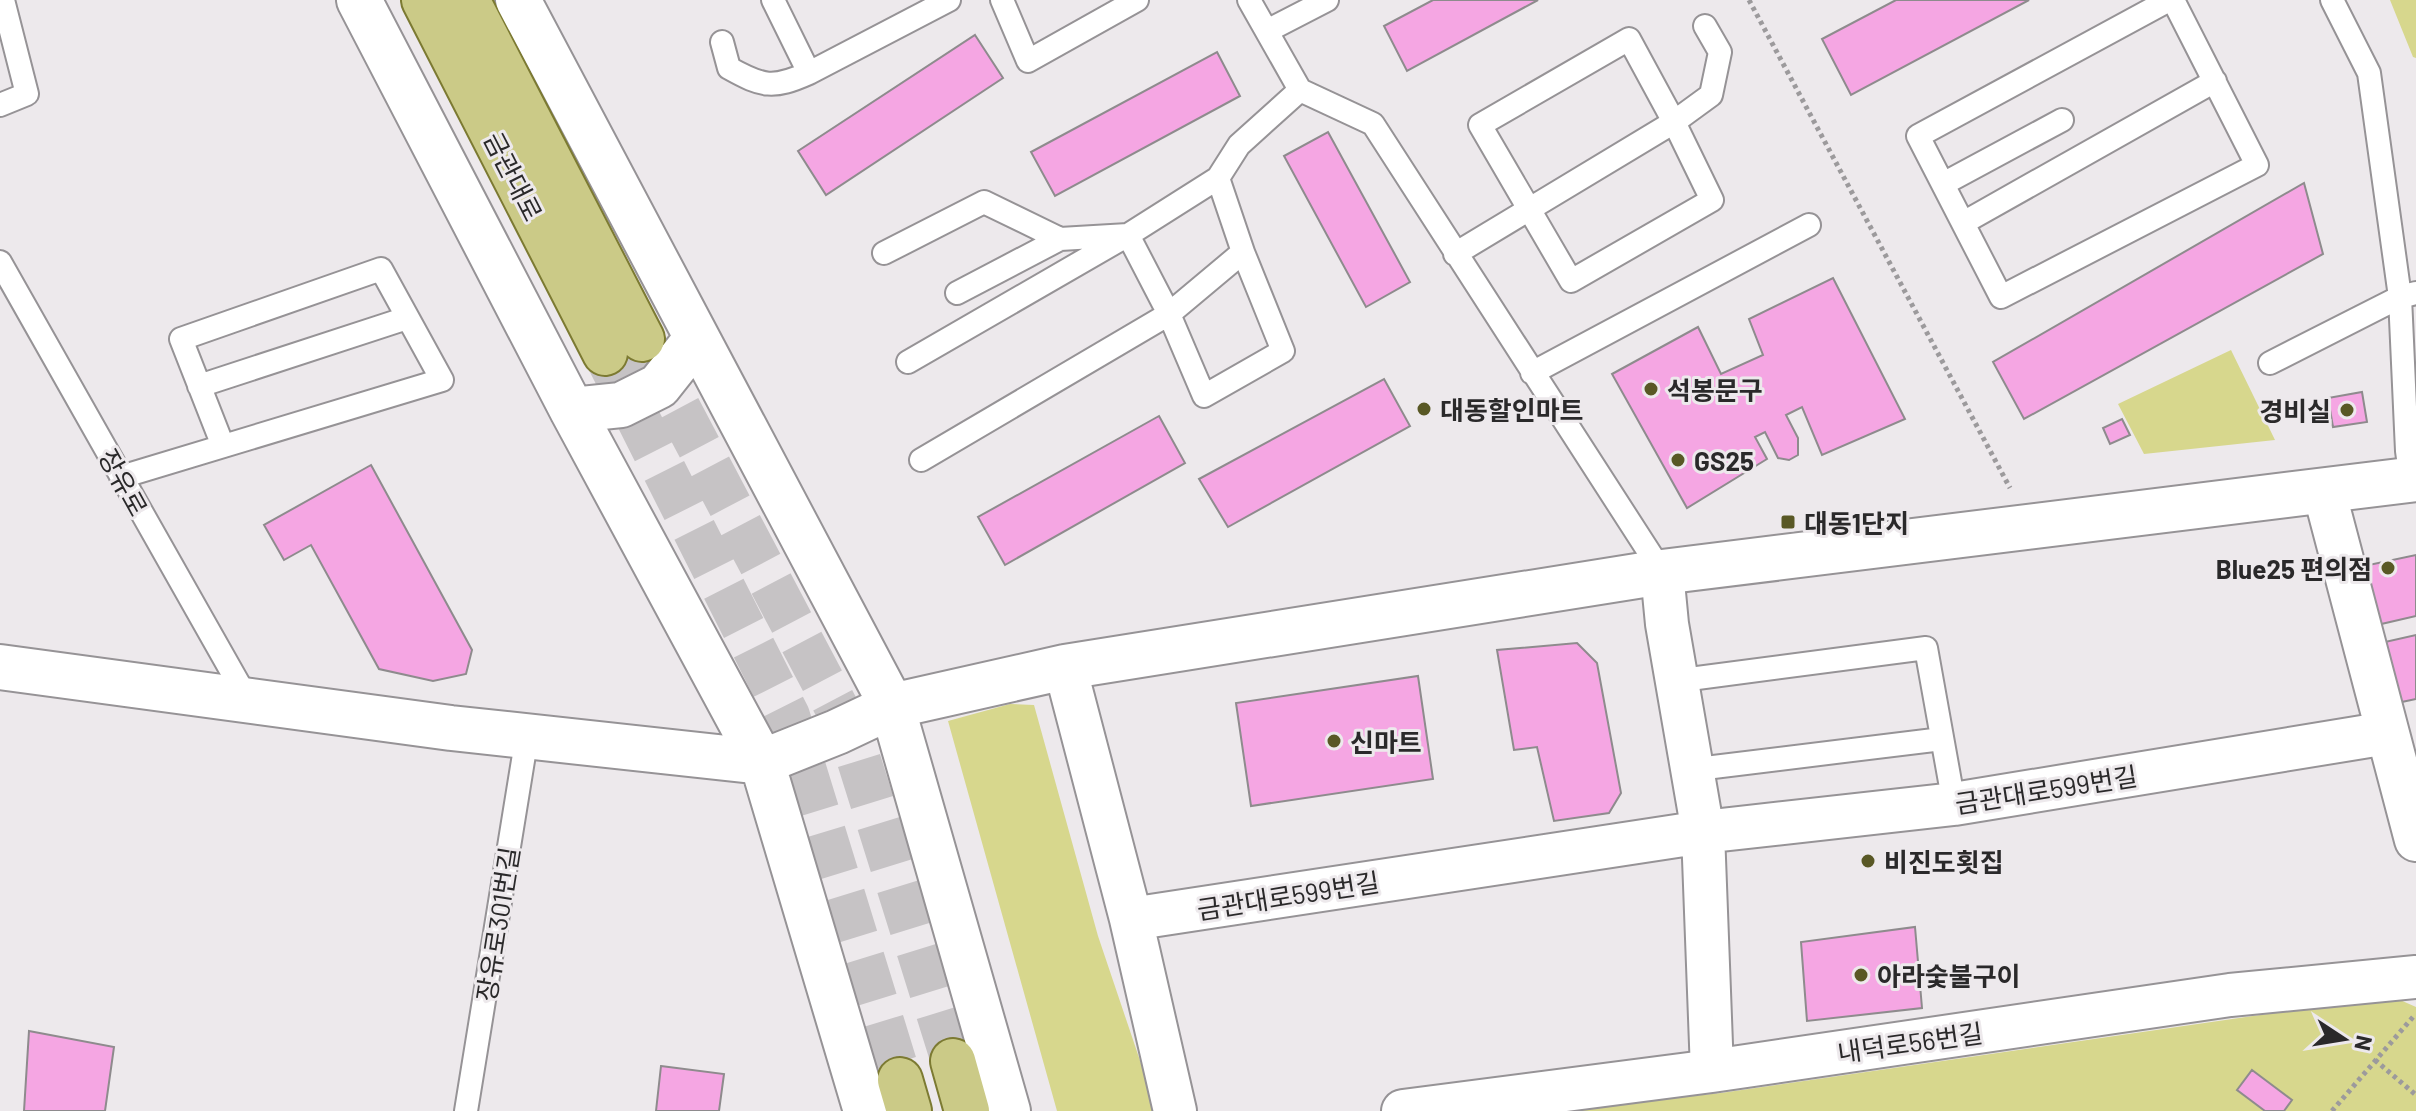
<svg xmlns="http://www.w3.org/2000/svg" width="2416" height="1111" font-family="Barlow,'Noto Sans KR',sans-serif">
  <rect width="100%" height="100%" fill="#ede9ec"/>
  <!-- green -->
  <path fill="#d7d78d" d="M2390 0H2416V58L2413 57Z
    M2231 350 2275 440 2144 454 2118 404Z
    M1010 704 1034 705 1098 936 1157 1111H1057L948 721Z
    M2391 996 2416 1007V1111H1548L1721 1093Z"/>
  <!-- building -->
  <path fill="#f5a6e3" stroke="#8e8b8d" stroke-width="2" d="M1433 0H1538L1407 71 1384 26Z
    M1896 0H2029L1851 95 1822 39Z
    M975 35 1003 78 826 195 798 151Z
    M1217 52 1240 96 1055 196 1031 152Z
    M1328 132 1410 282 1366 307 1284 156Z
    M2304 183 2323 254 2024 419 1993 362Z
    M1833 278 1905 419 1822 455 1802 407 1786 415 1798 438V455L1789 460 1778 458 1765 432 1755 437 1767 459 1687 508 1612 374 1698 327 1721 374 1763 355 1749 319Z
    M1384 379 1410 426 1228 527 1199 479Z
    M2362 392 2367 422 2333 427 2328 398Z
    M1159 416 1185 463 1005 565 978 517Z
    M2122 419 2130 435 2110 444 2103 428Z
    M371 465 472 650 466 674 433 681 379 669 311 545 284 560 264 525Z
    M2416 555V616L2377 625 2364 566Z
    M2416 635V699L2397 703 2385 642Z
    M1577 643 1597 663 1621 793 1609 813 1554 821 1537 747 1514 750 1497 650Z
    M1418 676 1433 779 1251 806 1236 703Z
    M1915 927 1922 1008 1807 1021 1801 942Z
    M29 1031 114 1047 105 1111H24Z
    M661 1066 724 1074 719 1111H656Z
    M2252 1070 2292 1100 2284 1111H2265L2237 1090Z"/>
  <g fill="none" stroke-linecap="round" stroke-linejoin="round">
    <!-- primary-tunnel -->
    <path stroke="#c6c3c5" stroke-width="44" stroke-dasharray="44 22" stroke-linecap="butt" d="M648 350 851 735 953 1061
      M605 353 788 716 900 1080"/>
    <defs>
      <path id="lane" d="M773 0 809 73 949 0
        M1002 0 1028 61 1137 0
        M1249 0 1300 90
        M2169 0 1918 136 2001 297 2257 165 2173 0
        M2332 0 2369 73 2400 297 2407 451 2411 480
        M1267 31 1327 0
        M722 42 729 68C763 87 773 89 809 73
        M0 105 27 94 3 0
        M1943 184 2062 120
        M1963 223 2215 81
        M884 253 984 202 1060 239 1128 235 1169 314 1204 396 1283 351 1243 252
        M1455 254 1674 122 1712 200 1571 281 1480 125 1629 39 1674 122 1711 95 1720 52 1705 26
        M0 262 249 702
        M957 293 1060 239
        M908 362 1128 235 1218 178
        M2270 363 2400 297 2416 293
        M1532 373 1809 225
        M199 386 407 318
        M921 460 1169 314 1243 252 1218 178 1239 145 1300 90 1373 124 1662 572
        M121 477 442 380 381 269 181 339 223 446
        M1682 680 1926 648 1954 804
        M1697 769 1942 739
        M466 1111 527 736"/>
      <path id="street" d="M2324 491 2416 840
        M1662 572 1667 624 1703 832 1712 1071
        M1065 667 1131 919 1175 1111
        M1131 919 1703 832 1954 804 2387 733
        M1403 1111 1712 1071 2230 995 2416 977"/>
      <path id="secondary" d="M359 0 572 410 762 762 866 1111
        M518 0 892 706 1008 1111
        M572 410 621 405 659 386 697 338
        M0 667 451 728 762 762 837 732 892 706 1065 667 1662 572 2416 479"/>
      <path id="primary" d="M424 0 605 353
        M467 0 642 339
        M953 1061 967 1111
        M900 1080 909 1111"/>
    </defs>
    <!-- lane casing -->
    <use href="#lane" stroke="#969396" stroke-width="26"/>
    <!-- street casing -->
    <use href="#street" stroke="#969396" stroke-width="46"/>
    <!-- secondary casing -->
    <use href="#secondary" stroke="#969396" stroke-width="48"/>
    <!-- primary casing -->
    <use href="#primary" stroke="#7c7a32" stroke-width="48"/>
    <!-- path -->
    <path stroke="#9c9a9c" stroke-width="5" stroke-dasharray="4 4" stroke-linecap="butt" d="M1749 0 2010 488
      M2375 1060 2416 1095
      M2332 1111 2413 1017"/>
    <!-- lane -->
    <use href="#lane" stroke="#fff" stroke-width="22"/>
    <!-- street -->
    <use href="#street" stroke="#fff" stroke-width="42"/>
    <!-- secondary -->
    <use href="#secondary" stroke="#fff" stroke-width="44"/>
    <!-- primary -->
    <use href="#primary" stroke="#cbca87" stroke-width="44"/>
  </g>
  <!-- markers -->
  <g fill="#595825" stroke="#ede9ec" stroke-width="3">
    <circle cx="1651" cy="389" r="8"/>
    <circle cx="1424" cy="409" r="8"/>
    <circle cx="2347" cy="410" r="8"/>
    <circle cx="1678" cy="460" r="8"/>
    <rect x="1780" y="514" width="16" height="16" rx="4"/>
    <circle cx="2388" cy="568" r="8"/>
    <circle cx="1334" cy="741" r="8"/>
    <circle cx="1868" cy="861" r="8"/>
    <circle cx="1861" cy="975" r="8"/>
  </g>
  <g text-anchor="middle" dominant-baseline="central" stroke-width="6" stroke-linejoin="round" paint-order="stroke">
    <!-- street labels -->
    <g font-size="26" fill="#2a292a" stroke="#ede9ec">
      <text transform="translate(514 176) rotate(63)">금관대로</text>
      <text transform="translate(124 482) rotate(61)">장유로</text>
      <text transform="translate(2046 789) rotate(-9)">금관대로599번길</text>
      <text transform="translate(1288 895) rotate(-9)">금관대로599번길</text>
      <text transform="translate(497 924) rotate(-81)">장유로301번길</text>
      <text transform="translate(1910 1042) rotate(-8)">내덕로56번길</text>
    </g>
    <!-- poi labels -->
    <g font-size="26" font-weight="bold" fill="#2a292a" stroke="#ede9ec" text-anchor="start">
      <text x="1667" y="389">석봉문구</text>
      <text x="1440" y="409">대동할인마트</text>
      <text x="2331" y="410" text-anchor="end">경비실</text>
      <text x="1694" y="460">GS25</text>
      <text x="1804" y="522">대동1단지</text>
      <text x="2372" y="568" text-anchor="end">Blue25 편의점</text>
      <text x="1350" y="741">신마트</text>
      <text x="1884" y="861">비진도횟집</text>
      <text x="1877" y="975">아라숯불구이</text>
    </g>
  </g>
  <!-- north arrow -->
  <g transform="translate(2344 1039) rotate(102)" stroke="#ede9ec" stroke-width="6" paint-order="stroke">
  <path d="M0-6L14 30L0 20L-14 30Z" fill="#2a292a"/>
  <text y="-12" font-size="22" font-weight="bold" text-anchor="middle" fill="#2a292a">N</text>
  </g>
</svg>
